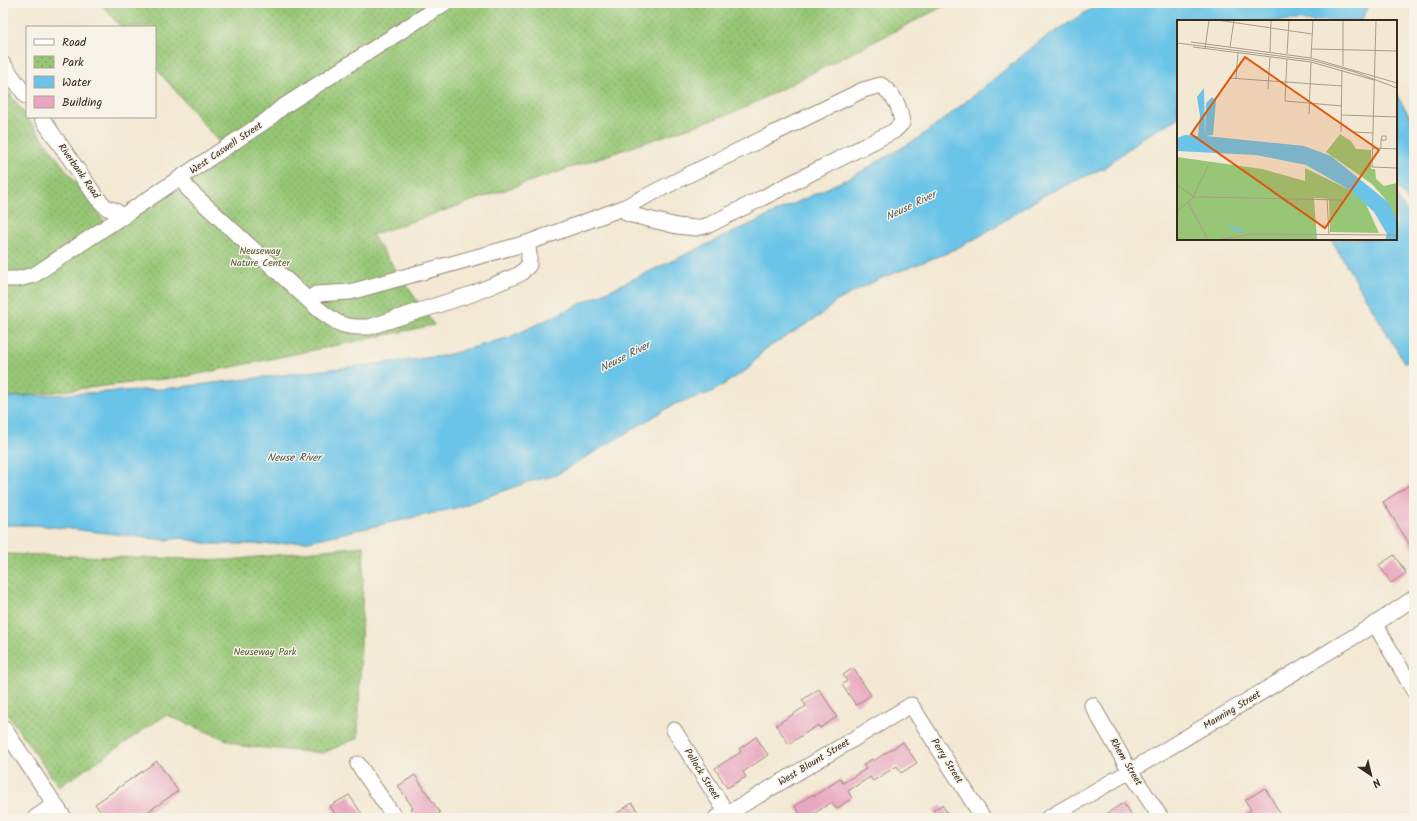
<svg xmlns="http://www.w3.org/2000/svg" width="1417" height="821" font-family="Kalam,sans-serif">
  <defs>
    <pattern id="park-dots" width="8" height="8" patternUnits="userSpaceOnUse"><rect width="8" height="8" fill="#97c776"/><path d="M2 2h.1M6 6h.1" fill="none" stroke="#7ca260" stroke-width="1.8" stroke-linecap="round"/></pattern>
  </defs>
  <rect width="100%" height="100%" fill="#f7f3e8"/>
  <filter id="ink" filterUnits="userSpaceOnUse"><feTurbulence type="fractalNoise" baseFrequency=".025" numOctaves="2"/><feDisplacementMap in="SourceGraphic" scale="8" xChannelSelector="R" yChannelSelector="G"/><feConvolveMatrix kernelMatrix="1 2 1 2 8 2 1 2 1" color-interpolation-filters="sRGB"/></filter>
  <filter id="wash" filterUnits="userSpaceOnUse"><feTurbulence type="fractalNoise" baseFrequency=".012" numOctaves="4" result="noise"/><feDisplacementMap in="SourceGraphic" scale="16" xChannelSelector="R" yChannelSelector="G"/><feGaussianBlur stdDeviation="0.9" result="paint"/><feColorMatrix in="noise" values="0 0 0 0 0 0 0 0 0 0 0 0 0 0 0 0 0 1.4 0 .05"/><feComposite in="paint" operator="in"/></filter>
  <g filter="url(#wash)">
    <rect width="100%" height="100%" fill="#f3e8d3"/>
    <!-- park -->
    <path fill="url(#park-dots)" stroke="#69784a" d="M100 3H950L738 111 372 235 434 325 189 376 11 397H3V85L112 232 230 155 155 67V27H121Z
      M364 546 358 738 323 753 242 746 166 715 59 787 3 708V554L228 560Z"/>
    <!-- water -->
    <path fill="#6bc4e8" stroke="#537783" d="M1100 3H1371L1369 5 1361 21H1178V118L1142 138 1104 168 1044 195 980 236 947 253 879 279 835 302 821 315 764 350 748 369 712 392 675 404 554 476 528 482 456 508 308 541 274 544H210L181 538 166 540 37 525H3V397H11L163 389 443 356 510 337 853 176 917 139 947 117 1039 42Z
      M1396 94 1414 123V211L1396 183Z
      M1396 195 1414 223V362H1404L1331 239H1396Z"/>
    <g id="blocks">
      <!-- building -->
      <path fill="#e9a6c0" d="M1414 482V551L1383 502Z
        M1394 555 1406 573 1391 583 1379 565Z
        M853 668 871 695 856 705 842 685 847 681 843 675Z
        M819 689 837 717 820 728 818 725 789 744 776 725 806 706 802 700Z
        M756 737 768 755 743 772 746 777 727 788 715 768 741 752 739 749Z
        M903 742 917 763 901 773 897 766 873 781 870 777 848 791 852 798 836 809 832 802 807 818H803L795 806 813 794 814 796 840 779 843 783 866 769 863 765 872 759 873 761Z
        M157 761 178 791 139 818H105L95 804Z
        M415 775 440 813 432 818H416L410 810 413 808 398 786Z
        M1265 788 1283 818H1238L1251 810 1245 800Z
        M349 795 362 814 355 818H338L330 806Z
        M632 803 642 818H610Z
        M1123 803 1133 818H1100Z
        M942 805 951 818H938L933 810Z"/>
    </g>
  </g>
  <g filter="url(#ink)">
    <use href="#blocks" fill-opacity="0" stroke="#978978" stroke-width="1"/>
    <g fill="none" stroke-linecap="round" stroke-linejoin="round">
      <defs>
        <path id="minor" d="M3 64 27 97
          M41 117 97 198 107 208 114 210 124 217
          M181 178 188 189 317 308C338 324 342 328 369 327L472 294 520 274 529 265V254L527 243 350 292 316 294 308 300
          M527 243 623 208 688 175 863 90 881 85C896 98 899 104 902 123L894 131 709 225 696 228 677 226 628 214 623 208
          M3 279H18L34 275 267 120 281 108 445 3
          M1375 624 1414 691
          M1092 705 1130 771 1161 818
          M3 727 64 818
          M674 730 730 818
          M358 764 395 818
          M35 818 55 804
          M716 818 739 807 911 705 983 818
          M1048 818 1130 771 1375 624 1414 598"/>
      </defs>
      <!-- minor casing -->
      <use href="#minor" stroke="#978978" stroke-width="17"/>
      <!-- minor -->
      <use href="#minor" stroke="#fff" stroke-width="15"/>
    </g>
  </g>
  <g text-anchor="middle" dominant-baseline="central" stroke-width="3" stroke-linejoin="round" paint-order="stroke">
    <!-- street labels -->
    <g font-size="10" fill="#3b2a1e" stroke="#f7f3e8">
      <text transform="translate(226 148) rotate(-34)">West Caswell Street</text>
      <text transform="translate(79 171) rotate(55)">Riverbank Road</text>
      <text transform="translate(1232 710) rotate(-31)">Manning Street</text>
      <text transform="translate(947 761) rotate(58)">Perry Street</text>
      <text transform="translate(814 762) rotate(-31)">West Blount Street</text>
      <text transform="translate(1126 762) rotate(59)">Rhem Street</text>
      <text transform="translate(702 774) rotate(58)">Pollock Street</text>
    </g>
    <!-- park labels -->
    <g font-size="10" fill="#575938" stroke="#f7f3e8">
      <text x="260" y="251">Neuseway<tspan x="260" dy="12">Nature Center</tspan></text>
      <text x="265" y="652">Neuseway Park</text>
    </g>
    <!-- water labels -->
    <g font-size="11" font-style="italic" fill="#49585b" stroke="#f7f3e8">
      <text transform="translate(911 206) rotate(-26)">Neuse River</text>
      <text transform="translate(625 357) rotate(-27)">Neuse River</text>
      <text x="294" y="458">Neuse River</text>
    </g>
  </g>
  <!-- overview -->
  <g transform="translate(1177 20)">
    <rect width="220" height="220" fill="#f3e8d3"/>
    <path d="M163 114 174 121 179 129 194 130V149H198L199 159 207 166 220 163V205L210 181 195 164 149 132ZM0 137 85 149 128 161V148L173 170 188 182 202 213 153 212 152 179 137 178 140 220H0Z" fill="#97c776"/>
    <path d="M27 68 28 114 29 83 35 77 39 81 36 115 29 116 127 126 154 136 211 182 220 200V220H208L210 214 197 192 173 170 129 145 79 135 0 131V118L8 115 21 116 23 96 20 77Z" fill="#6bc4e8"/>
    <path fill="none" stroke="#6bc4e8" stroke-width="2" d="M53 204 57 210 63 209 66 213"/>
    <path fill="none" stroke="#a99c8b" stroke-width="1" d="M40 0 135 14M199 0 195 147 220 148M14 22 134 38 220 63M0 23 134 40 178 52 220 68M16 27 134 42 197 60M53 27 57 0M28 29 32 0M135 29 220 31M93 32 94 0M110 34 112 0M134 38 136 0M110 39 108 81 165 86M166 46V0M52 58 165 66M59 58 61 33M91 69 93 37M132 94 134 42M165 95 220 97M164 112 165 50M177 112 196 113M196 128 220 129M204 129V120L205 116H209V120H204M0 165 17 177M16 177 31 146M150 179 152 214M11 182 31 220M0 191 17 177H25L163 180 167 183M39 220 75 214 220 215"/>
    <path fill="#df570d" fill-opacity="0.15" stroke="#df570d" stroke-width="2" d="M68 37 202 130 148 208 14 114Z"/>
    <rect width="220" height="220" fill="none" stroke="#3b2a1e" stroke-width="2"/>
  </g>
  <!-- margin -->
  <rect width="1417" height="821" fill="none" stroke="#f7f3e8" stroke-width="16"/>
  <!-- legend -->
  <rect x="26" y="26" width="130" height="92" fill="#f7f3e8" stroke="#aca397"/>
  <rect x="34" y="39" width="20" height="6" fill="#ffffff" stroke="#aca397"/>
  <text x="62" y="46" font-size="12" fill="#3b2a1e">Road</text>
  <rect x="34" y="56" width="20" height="12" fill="url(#park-dots)" stroke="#aca397"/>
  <text x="62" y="66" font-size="12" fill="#3b2a1e">Park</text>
  <rect x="34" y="76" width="20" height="12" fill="#6bc4e8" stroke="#aca397"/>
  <text x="62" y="86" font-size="12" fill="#3b2a1e">Water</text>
  <rect x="34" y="96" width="20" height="12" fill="#e9a6c0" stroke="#aca397"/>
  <text x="62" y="106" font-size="12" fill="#3b2a1e">Building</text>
  <!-- north arrow -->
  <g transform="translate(1371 775) rotate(145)" stroke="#f7f3e8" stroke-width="3" paint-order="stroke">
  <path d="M0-3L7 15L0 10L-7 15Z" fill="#3b2a1e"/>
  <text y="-6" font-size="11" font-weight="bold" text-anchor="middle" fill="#3b2a1e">N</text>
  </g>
</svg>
